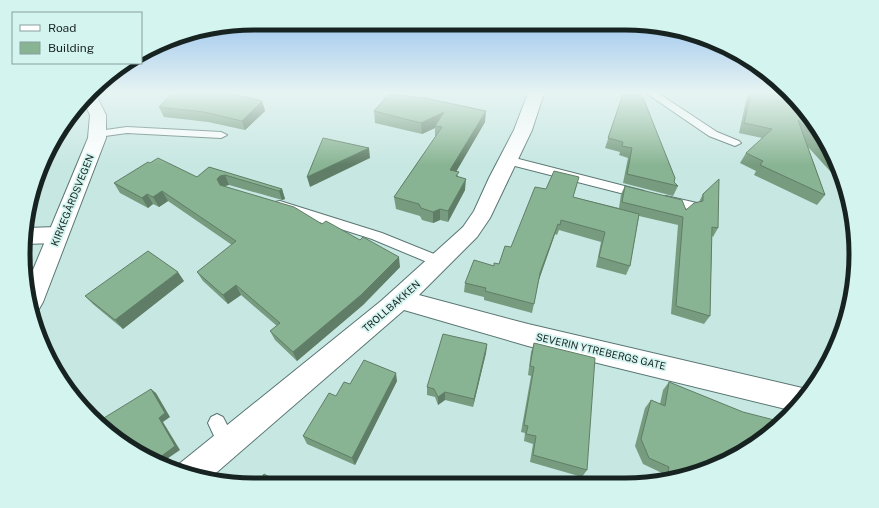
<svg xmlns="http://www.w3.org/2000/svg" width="879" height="508" font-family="'Public Sans',sans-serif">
  <rect width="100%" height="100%" fill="#c7e7e2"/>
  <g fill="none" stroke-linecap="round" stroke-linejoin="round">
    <defs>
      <path id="service" d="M646 93H658L717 132 739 141 741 143 735 146 709 136Z
        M127 127 221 132 227 135 221 138 127 133 98 137 93 134 98 131Z
        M507 156 640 190 644 191 646 194 644 197 640 198 503 163 501 160 503 157Z
        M666 196 697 203 698 206 697 209 692 210 662 203 660 200 662 197Z
        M280 201 382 233 444 258 446 262 444 266 439 267 372 239 275 208 274 205 275 202Z
        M217 414 223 417 237 444 235 451 228 453 221 451 208 423 211 417Z"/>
      <path id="minor" d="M528 93H544L532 130 490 218 477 237 419 295 528 324 811 390 794 411 528 346 404 310 209 479 176 471 179 464 381 301 463 227 474 211 489 178 514 130Z
        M57 227 65 230 68 235 65 240 57 243 24 244 26 228Z"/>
      <path id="tertiary" d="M92 93 97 97 106 115V138L43 302 39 309 32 311 28 282 88 138 90 115 84 102Z"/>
    </defs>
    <!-- service casing -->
    <use href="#service" stroke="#597672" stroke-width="2"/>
    <!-- minor casing -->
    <use href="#minor" stroke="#597672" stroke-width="2"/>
    <!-- tertiary casing -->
    <use href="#tertiary" stroke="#597672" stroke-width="2"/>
    <!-- service -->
    <use href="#service" fill="#fff" fill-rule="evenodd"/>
    <!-- minor -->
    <use href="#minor" fill="#fff" fill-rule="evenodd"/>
    <!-- tertiary -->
    <use href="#tertiary" fill="#fff" fill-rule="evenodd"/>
  </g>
  <!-- wall -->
  <path fill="#769b7e" d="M750 93H785L817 125 840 182 808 147 825 195 817 205 754 175 756 171 740 163 746 153 762 138 739 133 746 101Z
    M623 94 674 182 678 186 673 196 623 183 628 158 619 155 620 152 605 148Z
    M262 101 265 111 245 130 208 122 164 117 159 107Z
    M374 111 485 122 456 172 465 190 448 222 440 220 433 223 422 220 420 216 396 209 394 197 435 137V128L422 134 375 123Z
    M150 163 197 177 209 167 282 189 285 199 282 200 229 185 224 186 322 224 400 267 363 305 297 361 275 340 270 331 277 326 241 295 228 304 203 281 197 272 232 245 168 201 159 207 153 204 148 208 120 193 114 183Z
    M625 186 686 210 699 202 703 194 718 228 713 237 712 236 710 316 704 324 671 314 678 225 639 216 630 266 626 275 596 267 601 242 559 230 557 235 555 234 539 280 532 313 484 300V297L464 292 465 283 494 266 499 264 511 247 573 197 619 208 621 194Z
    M184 281 123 329 94 305 85 296Z
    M534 343 587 470 582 477 530 462 533 444 524 441 525 433 521 432 531 376 528 375 531 352Z
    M487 344 486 353 473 407 445 400 438 405 435 397 427 395V387Z
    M397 381 355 465 307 444 303 436 336 396Z
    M669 382 699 473 660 480 662 473 643 464 635 446 645 408 651 400 660 404 663 390Z"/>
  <!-- shaded-wall -->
  <path fill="#607e67" d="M262 101 265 111 245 130 242 121Z
    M486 111 485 122 450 182V170Z
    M444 112 435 126V128L422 134 421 123Z
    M369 148 370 158 310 187 307 177Z
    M44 165 47 170 34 188Z
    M225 175 229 185 225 186 222 189 217 179 220 176Z
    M466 179 465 190 448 222V211Z
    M282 189 285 199 282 200 279 191Z
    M162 191 168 201 159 207 153 197Z
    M147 194 153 204 148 208 142 198Z
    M440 209V220L433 223V212Z
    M558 224 555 234 538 282 540 273Z
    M399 257 400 267 363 305 297 361 293 352Z
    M178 272 184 281 123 329 115 320Z
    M236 285 241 295 228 304 223 295Z
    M487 344 486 353 473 407 474 399Z
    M396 373 397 381 355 465 352 458Z
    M151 389 156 393 170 417 163 422 180 450 161 463 155 461 159 418Z
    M445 392V400L438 405V397Z"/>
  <!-- building -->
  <path fill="#89b493" stroke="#607e67" d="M172 93H229L262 101 242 121 204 112 159 107Z
    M390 93 419 98 420 97 486 111 450 170 459 172 456 176 466 179 448 211 440 209 433 212 421 208 419 204 394 197 442 127 435 126 444 112 421 123 374 111Z
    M751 93 765 94V93H785L817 125 827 150 798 120 825 195 760 165 763 161 746 153 772 129 744 123Z
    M623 94 642 95 675 178 674 182 678 186 627 174 632 148 622 146 623 142 608 138Z
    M323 138 369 148 307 177Z
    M158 158 197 177 209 167 282 189 279 191 225 175 220 176 217 179 220 185 294 207 322 224 326 221 360 240 363 237 399 257 361 295 293 352 270 331 280 323 236 285 223 295 197 272 236 241 162 191 153 197 147 194 142 198 114 183 148 162 150 163Z
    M554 171 579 177 573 197 639 214 630 266 599 257 605 232 561 220 560 225 558 224 540 273 534 304 485 291 486 288 465 283 474 260 494 266V263L499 264 505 246 511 247 535 187 546 189Z
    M719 179 718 228 712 227 710 316 676 306 683 217 622 202 625 186 682 200 686 210 694 203 703 201V194Z
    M148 251 178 272 115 320 85 296Z
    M443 334 487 344 474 399 445 392 438 397 434 389 427 387Z
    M534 343 595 358 587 470 533 455 536 436 526 434 528 426 524 425 534 367 530 366Z
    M364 360 396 373 352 458 303 436 329 393 336 396 344 382 350 384Z
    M669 382 743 412 782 422 741 454 699 473 667 479 669 467 649 458 641 439 651 400 665 406Z
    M151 389 165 413 159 418 175 446 155 461 126 446 99 421Z
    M264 474 282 484H258Z"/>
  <!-- sky -->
  <linearGradient id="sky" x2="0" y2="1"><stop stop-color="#8fbcec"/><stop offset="0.56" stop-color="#e6f4f2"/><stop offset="1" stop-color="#e6f4f2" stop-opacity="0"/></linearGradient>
  <rect width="879" height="165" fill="url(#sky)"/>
  <g text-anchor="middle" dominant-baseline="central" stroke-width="3.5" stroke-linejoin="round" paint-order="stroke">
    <!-- street labels -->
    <g font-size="10" fill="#172321" stroke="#d4f4f0">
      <text transform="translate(72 200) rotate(-68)">KIRKEGÅRDSVEGEN</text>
      <text transform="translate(391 306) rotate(-41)">TROLLBAKKEN</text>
      <text transform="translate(601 351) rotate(13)">SEVERIN YTREBERGS GATE</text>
    </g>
  </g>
  <!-- crop -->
  <path d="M0 0H879V508H0ZM254 30H625A224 224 0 0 1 849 254V254A224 224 0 0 1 625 478H254A224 224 0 0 1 30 254V254A224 224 0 0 1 254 30Z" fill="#d4f4f0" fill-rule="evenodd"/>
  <path fill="none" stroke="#172321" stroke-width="5" d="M254 30H625A224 224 0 0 1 849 254V254A224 224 0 0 1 625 478H254A224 224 0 0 1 30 254V254A224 224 0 0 1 254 30Z"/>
  <!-- legend -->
  <rect x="12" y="12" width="130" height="52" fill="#d4f4f0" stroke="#88a09d"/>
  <rect x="20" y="25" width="20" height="6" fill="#ffffff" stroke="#88a09d"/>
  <text x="48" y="32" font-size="12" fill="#172321">Road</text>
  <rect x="20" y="42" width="20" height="12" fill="#89b493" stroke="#88a09d"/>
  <text x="48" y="52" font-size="12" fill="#172321">Building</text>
</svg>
